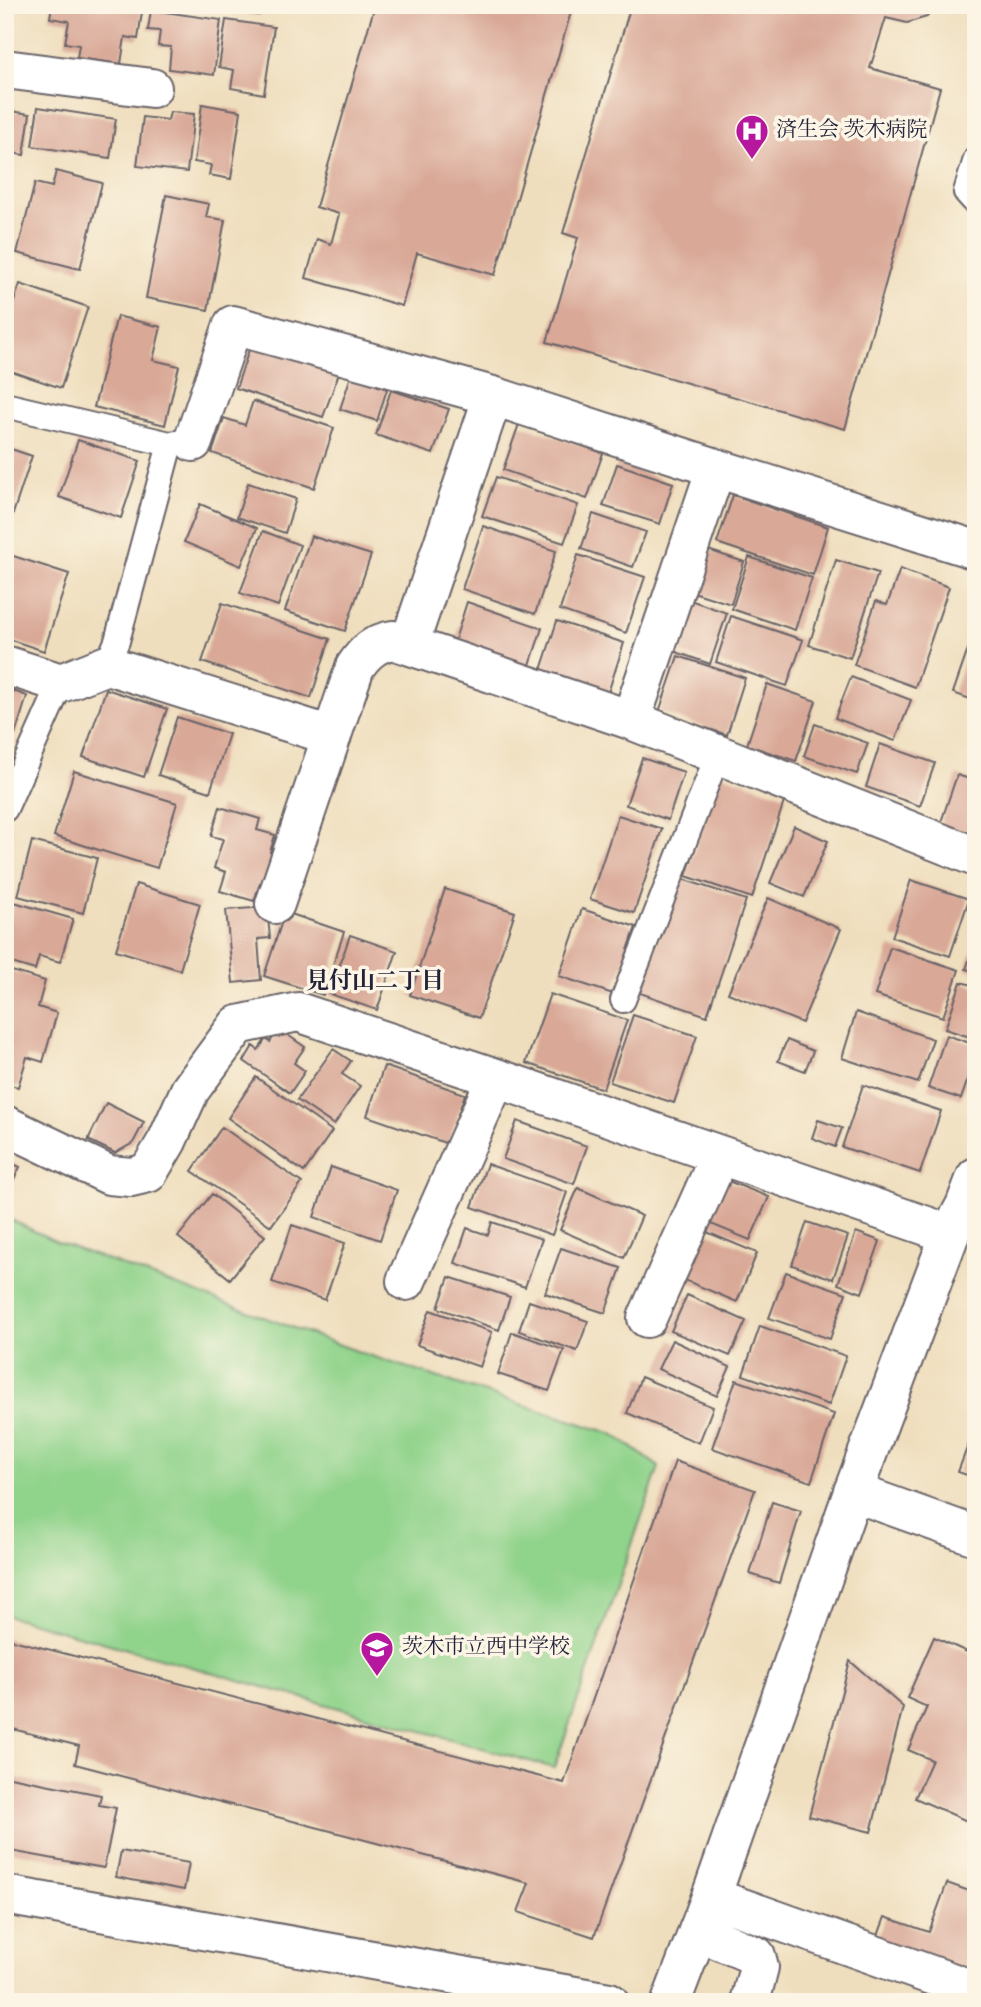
<svg xmlns="http://www.w3.org/2000/svg" width="981" height="2007" font-family="'Sorts Mill Goudy','Noto Serif JP',serif">
  <rect width="100%" height="100%" fill="#fcf5e5"/>
  <filter id="ink" filterUnits="userSpaceOnUse"><feTurbulence type="fractalNoise" baseFrequency=".0143" numOctaves="2"/><feDisplacementMap in="SourceGraphic" scale="14" xChannelSelector="R" yChannelSelector="G"/><feConvolveMatrix kernelMatrix="1 2 1 2 8 2 1 2 1" color-interpolation-filters="sRGB"/></filter>
  <filter id="wash" filterUnits="userSpaceOnUse"><feTurbulence type="fractalNoise" baseFrequency=".00686" numOctaves="4" result="noise"/><feDisplacementMap in="SourceGraphic" scale="28" xChannelSelector="R" yChannelSelector="G"/><feGaussianBlur stdDeviation="1.57" result="paint"/><feColorMatrix in="noise" values="0 0 0 0 0 0 0 0 0 0 0 0 0 0 0 0 0 1.4 0 .05"/><feComposite in="paint" operator="in"/></filter>
  <g filter="url(#wash)">
    <rect width="100%" height="100%" fill="#efdebd"/>
    <!-- pitch -->
    <path fill="#90d38b" stroke="#597a63" stroke-width="2" d="M5 1217 55 1241 365 1354 613 1434 659 1467 554 1768 5 1615Z"/>
    <g id="blocks">
      <!-- building -->
      <path fill="#d9a897" d="M52 5H95L142 12 138 39 125 37 121 64 77 58 79 45 65 43 69 21 50 18Z
        M178 5H262L260 15 178 7Z
        M375 5H573L495 275 417 253 402 306 306 278 317 239 331 244 339 214 316 207Z
        M631 5H935L927 17 907 23 886 18 870 68 940 88 845 429 547 342 578 238 563 233Z
        M151 10 221 20 214 75 169 69 171 47 158 46 160 31 148 30Z
        M226 20 274 27 264 94 231 88 234 70 219 67Z
        M202 104 241 111 231 179 209 175 211 165 194 162Z
        M38 107 116 119 110 158 32 146Z
        M5 110 30 114 24 155 5 152Z
        M170 112 194 114 187 172 137 166 143 117 168 120Z
        M56 171 102 183 80 269 17 253 35 183 52 187Z
        M166 195 209 204 206 217 225 220 208 310 146 298Z
        M20 284 88 307 61 388 5 369V328Z
        M117 316 161 327 153 360 179 366 165 425 94 407Z
        M251 344 339 373 323 417 236 388Z
        M351 376 387 389 377 421 340 409Z
        M391 390 449 409 433 454 376 435Z
        M253 401 334 428 314 488 212 453 224 418 245 425Z
        M519 424 603 453 587 499 503 470Z
        M78 440 140 461 121 518 59 497Z
        M5 447 32 456 6 535 5 534Z
        M617 464 673 483 660 524 603 506Z
        M496 477 578 505 564 543 482 516Z
        M248 483 296 499 285 533 237 517Z
        M733 495 828 527 813 575 717 543Z
        M200 504 257 528 241 566 184 542Z
        M593 514 646 532 633 567 581 549Z
        M483 526 556 551 535 614 462 589Z
        M263 531 300 545 278 606 240 593Z
        M311 536 371 555 345 631 285 611Z
        M705 549 744 562 731 604 690 591Z
        M7 554 69 574 44 651 5 638Z
        M578 555 645 577 626 633 560 610Z
        M749 557 812 578 795 630 732 609Z
        M836 560 878 573 850 658 809 645Z
        M900 569 949 587 915 687 854 665 876 601 887 605Z
        M690 600 727 613 710 664 673 651Z
        M467 602 542 628 527 674 452 649Z
        M222 603 330 639 311 698 202 662Z
        M731 616 803 640 787 686 716 662Z
        M557 621 624 643 607 696 540 673Z
        M973 635 976 636V701L953 693Z
        M678 656 745 678 727 735 659 712Z
        M851 677 911 700 895 741 835 718Z
        M767 684 816 701 796 761 747 745Z
        M5 688 27 696 15 735 5 731Z
        M106 689 167 709 144 777 83 757Z
        M177 717 229 734 210 792 158 775Z
        M815 724 868 743 857 774 804 756Z
        M880 744 935 763 920 806 866 787Z
        M642 758 684 772 668 820 626 805Z
        M74 771 177 803 157 868 54 836Z
        M720 774 786 796 752 898 686 876Z
        M957 775 976 781V837L940 825Z
        M220 807 260 819 257 830 275 835 270 852 275 853 265 884 260 883 254 901 220 891 226 872 214 868 223 839 211 836Z
        M618 815 662 829 634 913 590 899Z
        M794 826 828 841 804 897 770 883Z
        M32 841 97 858 83 913 18 896Z
        M679 878 746 900 707 1016 640 993Z
        M911 880 969 899 950 956 892 937Z
        M136 884 200 904 180 970 116 950Z
        M445 889 515 912 479 1018 410 995Z
        M768 898 841 929 802 1023 728 993Z
        M14 902 73 919 60 962 39 956 35 970 5 961V934Z
        M267 907 270 938 258 939 261 980 233 983 226 910Z
        M582 909 636 927 613 994 559 976Z
        M285 912 344 932 323 995 264 976Z
        M350 935 397 951 377 1010 330 994Z
        M976 940V972L966 969Z
        M890 947 959 970 943 1017 875 995Z
        M5 969 45 981 38 1007 57 1013 43 1062 27 1057 18 1087 5 1084Z
        M961 982 976 986V1039L945 1029Z
        M550 994 627 1020 603 1089 526 1063Z
        M856 1012 933 1039 918 1083 842 1058Z
        M633 1015 697 1036 674 1103 610 1082Z
        M279 1029 305 1047 294 1063 305 1071 290 1093 244 1061 253 1046 258 1050 266 1039 270 1042Z
        M946 1035 976 1045V1056L961 1099 928 1088Z
        M787 1040 813 1051 805 1071 778 1061Z
        M333 1049 351 1061 342 1074 360 1086 334 1125 297 1100Z
        M384 1066 465 1094 448 1144 367 1116Z
        M256 1077 332 1131 304 1172 228 1118Z
        M863 1085 941 1111 920 1173 842 1147Z
        M106 1103 144 1122 133 1143 115 1153 88 1140Z
        M818 1120 842 1128 835 1147 812 1138Z
        M517 1121 587 1146 574 1184 503 1159Z
        M222 1127 302 1183 271 1226 192 1171Z
        M5 1160 20 1167 5 1197Z
        M487 1164 567 1192 552 1235 472 1207Z
        M331 1167 397 1190 380 1240 314 1217Z
        M723 1179 769 1197 750 1240 706 1222Z
        M578 1188 642 1216 624 1258 560 1230Z
        M212 1194 265 1236 230 1279 178 1237Z
        M492 1222 542 1239 525 1287 455 1263 467 1228 488 1235Z
        M807 1222 848 1236 833 1279 792 1265Z
        M292 1225 345 1243 325 1300 272 1282Z
        M702 1230 757 1253 737 1302 682 1279Z
        M856 1232 880 1241 862 1293 838 1284Z
        M561 1248 621 1268 605 1313 545 1293Z
        M786 1272 846 1293 830 1339 769 1318Z
        M449 1277 510 1297 499 1330 438 1308Z
        M687 1295 746 1321 730 1356 671 1331Z
        M529 1301 588 1321 577 1351 519 1331Z
        M430 1310 492 1332 480 1367 417 1345Z
        M760 1326 846 1356 829 1405 743 1375Z
        M512 1332 564 1350 549 1391 498 1374Z
        M672 1340 730 1367 717 1396 658 1369Z
        M641 1377 713 1407 699 1443 627 1413Z
        M736 1380 834 1414 811 1482 712 1448Z
        M976 1424V1478L958 1472Z
        M675 1461 755 1490 594 1937 518 1912 529 1883 75 1764 79 1746 5 1727V1638L564 1783Z
        M772 1502 801 1511 779 1583 750 1574Z
        M934 1637 976 1656V1825L915 1798 932 1760 908 1750 927 1707 907 1698Z
        M850 1661 903 1707 871 1832 809 1816Z
        M5 1776 101 1795 99 1805 116 1808 104 1868 5 1850Z
        M121 1851 189 1863 184 1890 116 1877Z
        M974 1879 976 1880V1980L875 1944 885 1917 929 1932 947 1883 969 1891Z"/>
    </g>
  </g>
  <g filter="url(#ink)">
    <use href="#blocks" fill-opacity="0" stroke="#6a6468" stroke-width="2"/>
    <g fill="none" stroke-linecap="round" stroke-linejoin="round">
      <defs>
        <path id="service" d="M976 159 966 192 976 203
          M5 405 170 444 185 442
          M107 665 117 641 170 444
          M5 809 61 683
          M623 1000 718 754"/>
        <path id="minor" d="M5 69 152 88
          M193 442 233 325 493 396
          M409 645 493 396 716 468
          M5 665 61 683 107 665 332 736
          M631 720 716 468 976 550
          M275 904 355 667C365 652 375 643 393 640L631 720 976 857
          M5 1125 109 1175 131 1177 148 1173 167 1141 190 1090 238 1025 298 1012 496 1078 950 1234
          M406 1281 496 1078
          M647 1318 720 1155
          M853 1492 976 1536
          M711 1897 976 1991
          M698 1931 756 1956 759 1967 750 2002"/>
        <path id="tertiary" d="M5 1895 609 2002
          M671 2002 711 1897 853 1492 950 1234 965 1206 976 1177"/>
      </defs>
      <!-- service casing -->
      <use href="#service" stroke="#6a6468" stroke-width="28"/>
      <!-- minor casing -->
      <use href="#minor" stroke="#6a6468" stroke-width="42"/>
      <!-- tertiary casing -->
      <use href="#tertiary" stroke="#6a6468" stroke-width="42"/>
      <!-- service -->
      <use href="#service" stroke="#fff" stroke-width="24"/>
      <!-- minor -->
      <use href="#minor" stroke="#fff" stroke-width="38"/>
      <!-- tertiary -->
      <use href="#tertiary" stroke="#fff" stroke-width="38"/>
    </g>
  </g>
  <!-- icons -->
  <defs>
    <symbol id="hospital-pin" viewBox="-11 -11 22 30"><path d="M0 17L-7.5 6A9.5 9.5 0 1 1 7.5 6Z" fill="#b5179e" stroke="#fcf5e5"/><path d="M-5-5h3v3.5h4V-5h3V5h-3V1.5h-4V5h-3Z" fill="#fff"/></symbol>
    <symbol id="school-pin" viewBox="-11 -11 22 30"><path d="M0 17L-7.5 6A9.5 9.5 0 1 1 7.5 6Z" fill="#b5179e" stroke="#fcf5e5"/><path d="M0-5L7-2L0 1L-7-2ZM-4 1L0 2.5L4 1V4Q0 6-4 4Z" fill="#fff"/></symbol>
  </defs>
  <g fill-rule="evenodd">
    <use href="#hospital-pin" x="733" y="112" width="38" height="52"/>
    <use href="#school-pin" x="358" y="1629" width="38" height="52"/>
  </g>
  <g text-anchor="middle" dominant-baseline="central" stroke-width="7" stroke-linejoin="round" paint-order="stroke">
    <!-- poi labels -->
    <g font-size="21" fill="#22223b" stroke="#fcf5e5" text-anchor="start">
      <text x="776" y="131">済生会 茨木病院</text>
      <text x="402" y="1648">茨木市立西中学校</text>
    </g>
    <!-- neighbourhood labels -->
    <g font-size="23" font-weight="bold" fill="#22223b" stroke="#fcf5e5">
      <text x="375" y="982">見付山二丁目</text>
    </g>
  </g>
  <!-- margin -->
  <rect width="981" height="2007" fill="none" stroke="#fcf5e5" stroke-width="28"/>
</svg>
